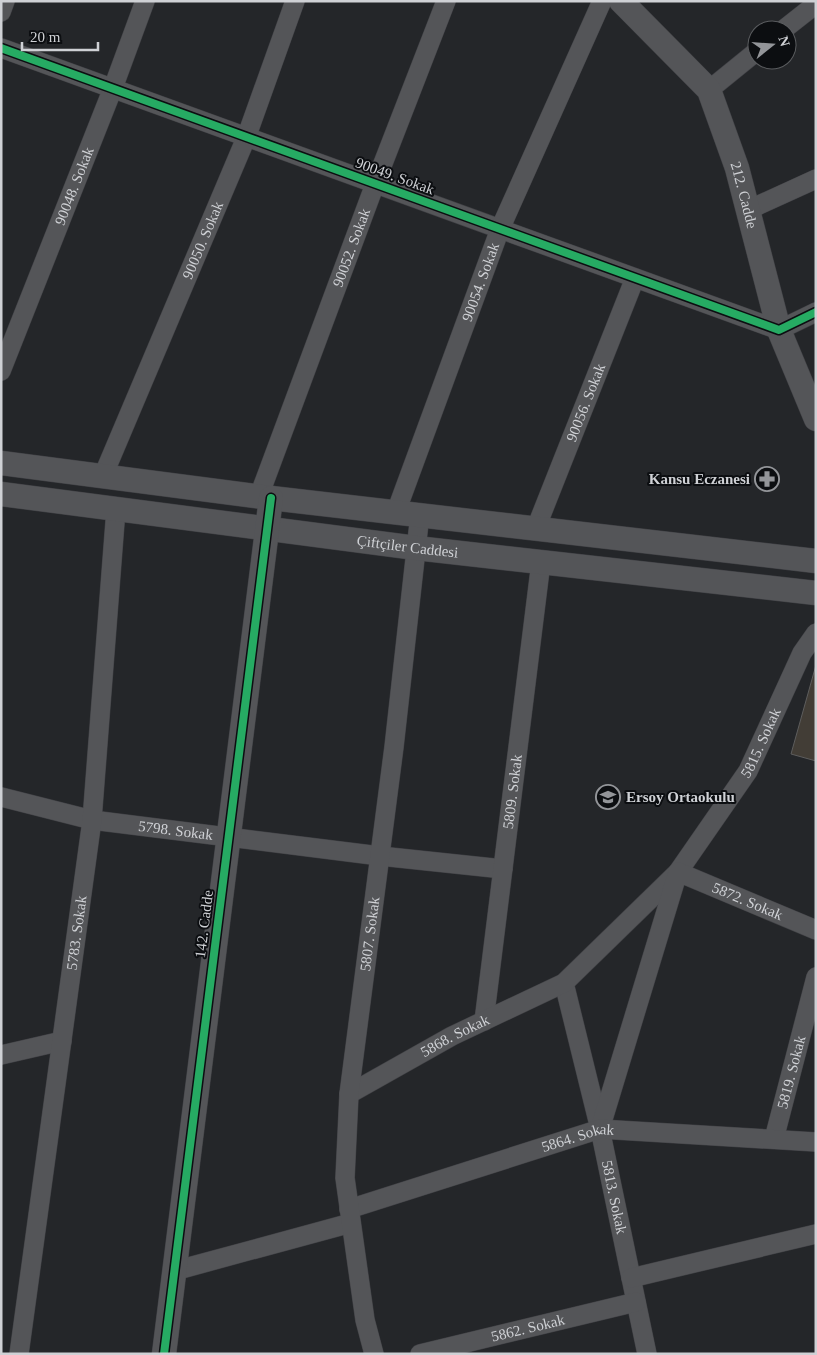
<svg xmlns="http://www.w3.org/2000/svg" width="817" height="1355" font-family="'Times New Roman',serif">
  <rect width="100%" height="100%" fill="#242629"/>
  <!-- building -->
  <path fill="#423d36" stroke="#5d5d5d" d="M816 665V761L791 754Z"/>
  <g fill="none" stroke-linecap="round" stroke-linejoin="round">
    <defs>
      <g id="minor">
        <path d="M1 12 5 1"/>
        <path d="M783 30 816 4"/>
        <path d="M1 48 779 330 816 312"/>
        <path d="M709 90 757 51"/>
        <path d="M748 210 816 179"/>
        <path id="s1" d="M1 371 113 88 145 1"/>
        <path id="s2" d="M103 476 246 138 295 1"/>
        <path id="s3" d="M259 496 375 184 446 1"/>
        <path id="s4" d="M396 512 500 229 602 1"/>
        <path id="s5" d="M536 528 635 278"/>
        <path id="s6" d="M1 797 92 820 380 856 503 869"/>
        <path id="s7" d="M564 983 600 1129 647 1354"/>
        <path id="s8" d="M484 1021 541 562"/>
        <path d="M1 1055 62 1041"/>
        <path id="s9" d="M349 1094 452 1036 564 983 678 872 748 771 802 653 816 633"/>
        <path id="s10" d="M600 1129 678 872 816 930"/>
        <path id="s11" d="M774 1139 816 977"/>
        <path id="s12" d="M349 1209 600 1129 816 1142"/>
        <path d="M174 1271 351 1223"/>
        <path d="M631 1278 816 1234"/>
        <path id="s13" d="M19 1354 92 820 116 509"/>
        <path id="s14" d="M374 1354 365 1320 345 1178 349 1094 394 747 420 514"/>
        <path id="s15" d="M420 1354 636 1302"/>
      </g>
      <g id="tertiary">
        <path id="s16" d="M621 1 709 90 737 168 779 330 816 419"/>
        <path d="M1 463 271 498 816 561"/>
        <path id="s17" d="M1 494 416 548 816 593"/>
        <path d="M164 1354 271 498"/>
      </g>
    </defs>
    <!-- minor casing -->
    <use href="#minor" stroke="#404145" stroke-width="20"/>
    <!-- tertiary casing -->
    <use href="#tertiary" stroke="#404145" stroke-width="25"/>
    <!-- minor -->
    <use href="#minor" stroke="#545558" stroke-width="19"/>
    <!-- tertiary -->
    <use href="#tertiary" stroke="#545558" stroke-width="24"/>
    <defs>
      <path id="cycleway" d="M1 48 779 330 816 312
        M164 1354 271 498"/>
    </defs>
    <!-- cycleway casing -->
    <use href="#cycleway" stroke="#0c0e11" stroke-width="11"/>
    <!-- cycleway -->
    <use href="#cycleway" stroke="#26ab63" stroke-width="8"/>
  </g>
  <!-- icons -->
  <defs>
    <symbol id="pharmacy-ring" viewBox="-11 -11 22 22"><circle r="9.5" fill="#0c0e11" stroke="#939599" stroke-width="1.5"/><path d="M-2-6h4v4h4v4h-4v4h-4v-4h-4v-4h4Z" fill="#939599"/></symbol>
    <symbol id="school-ring" viewBox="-11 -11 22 22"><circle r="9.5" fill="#0c0e11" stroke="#939599" stroke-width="1.5"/><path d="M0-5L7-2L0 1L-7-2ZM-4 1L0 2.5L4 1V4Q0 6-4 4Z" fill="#939599"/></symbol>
  </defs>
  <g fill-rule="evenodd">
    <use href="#pharmacy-ring" x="753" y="465" width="28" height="28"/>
    <use href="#school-ring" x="594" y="783" width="28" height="28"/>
  </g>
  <g text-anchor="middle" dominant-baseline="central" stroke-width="4" stroke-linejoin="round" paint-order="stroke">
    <!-- street labels -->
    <g font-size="15" fill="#cfd1d5" stroke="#0c0e11">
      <text transform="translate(395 176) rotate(20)">90049. Sokak</text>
      <text stroke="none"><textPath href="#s1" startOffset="199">90048. Sokak</textPath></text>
      <text stroke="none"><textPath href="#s16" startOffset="236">212. Cadde</textPath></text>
      <text stroke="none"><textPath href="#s2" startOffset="256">90050. Sokak</textPath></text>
      <text stroke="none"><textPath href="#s3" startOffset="265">90052. Sokak</textPath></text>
      <text stroke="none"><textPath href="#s4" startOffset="245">90054. Sokak</textPath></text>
      <text stroke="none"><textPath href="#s5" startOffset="135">90056. Sokak</textPath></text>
      <text stroke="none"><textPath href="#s17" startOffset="410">Çiftçiler Caddesi</textPath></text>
      <text stroke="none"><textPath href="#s9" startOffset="555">5815. Sokak</textPath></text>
      <text stroke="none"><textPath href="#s8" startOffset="231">5809. Sokak</textPath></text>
      <text stroke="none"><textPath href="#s6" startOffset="178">5798. Sokak</textPath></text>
      <text stroke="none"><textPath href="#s10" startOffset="344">5872. Sokak</textPath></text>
      <text transform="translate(204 924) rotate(-83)">142. Cadde</text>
      <text stroke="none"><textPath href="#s13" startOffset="425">5783. Sokak</textPath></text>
      <text stroke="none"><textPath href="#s14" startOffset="424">5807. Sokak</textPath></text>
      <text stroke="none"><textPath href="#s9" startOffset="121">5868. Sokak</textPath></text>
      <text stroke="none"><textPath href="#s11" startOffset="69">5819. Sokak</textPath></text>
      <text stroke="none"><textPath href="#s12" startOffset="240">5864. Sokak</textPath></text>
      <text stroke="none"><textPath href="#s7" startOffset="220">5813. Sokak</textPath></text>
      <text stroke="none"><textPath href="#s15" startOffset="111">5862. Sokak</textPath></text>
    </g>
    <!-- poi labels -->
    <g font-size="15" font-weight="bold" fill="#cfd1d5" stroke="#0c0e11" text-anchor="end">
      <text x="750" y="479">Kansu Eczanesi</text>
      <text x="626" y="797" text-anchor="start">Ersoy Ortaokulu</text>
    </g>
  </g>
  <!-- border -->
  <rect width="817" height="1355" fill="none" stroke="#cfd1d5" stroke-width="5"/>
  <!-- north arrow -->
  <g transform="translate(772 45) rotate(73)"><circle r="24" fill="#0c0e11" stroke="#5a5c5f"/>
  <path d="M0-4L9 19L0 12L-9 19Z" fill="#939599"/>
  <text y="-8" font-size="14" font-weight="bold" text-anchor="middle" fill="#cfd1d5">N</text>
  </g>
  <!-- scale -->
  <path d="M22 42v8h76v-8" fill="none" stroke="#cfd1d5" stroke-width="2.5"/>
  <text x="30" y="42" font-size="15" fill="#cfd1d5" stroke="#0c0e11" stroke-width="4" paint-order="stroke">20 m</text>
</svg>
